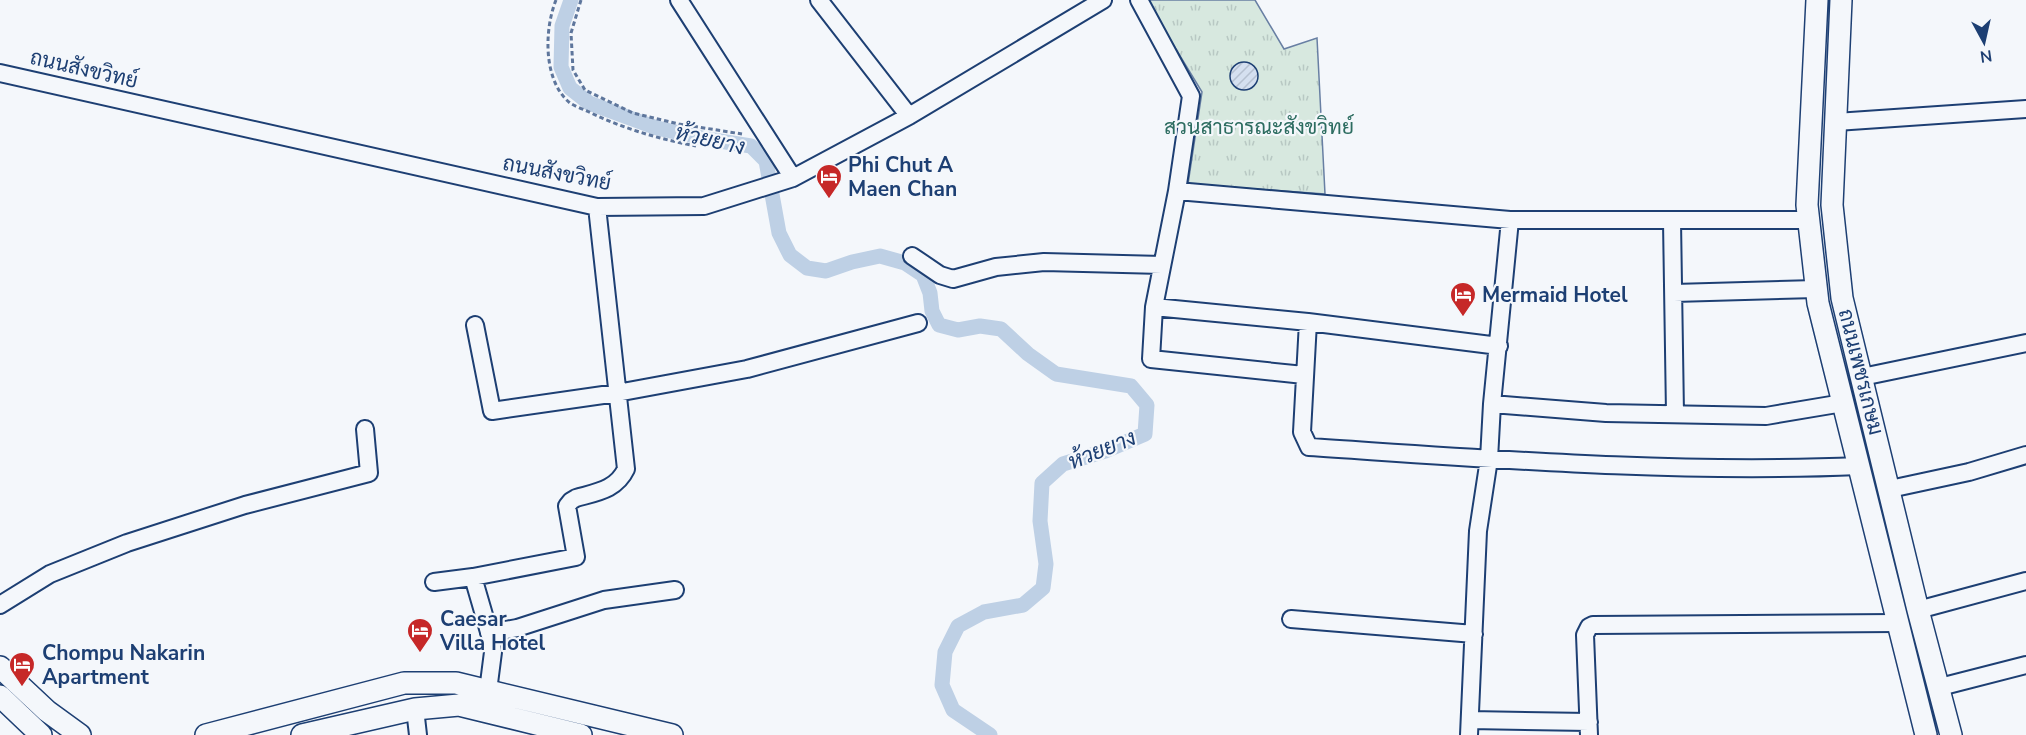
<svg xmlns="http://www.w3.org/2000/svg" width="2026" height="735" font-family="'Nunito Sans',Sarabun,sans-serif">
  <defs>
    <pattern id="park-tufts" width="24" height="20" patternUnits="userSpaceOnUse" patternTransform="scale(1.5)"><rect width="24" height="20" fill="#d7e8df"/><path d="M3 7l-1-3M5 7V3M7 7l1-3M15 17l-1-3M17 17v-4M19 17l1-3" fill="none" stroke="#b8c8c3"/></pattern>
    <pattern id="building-hatch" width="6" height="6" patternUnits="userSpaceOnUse" patternTransform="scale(1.5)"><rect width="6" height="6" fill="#d5e0f0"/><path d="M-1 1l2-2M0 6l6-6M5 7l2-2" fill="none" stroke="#b6c1d1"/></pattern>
  </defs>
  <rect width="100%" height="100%" fill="#f4f7fb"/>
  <!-- park -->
  <path fill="url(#park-tufts)" stroke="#687fa3" stroke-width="1.5" d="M1146 0H1255L1284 49 1317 38 1325 194 1188 184 1202 92Z"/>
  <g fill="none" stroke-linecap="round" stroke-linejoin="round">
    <!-- canal -->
    <path stroke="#bed0e5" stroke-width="15" d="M571 0 562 26 561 67 570 88 589 103 657 128 707 139 751 146 766 161 779 233 790 255 807 268 826 271 852 262 880 256 905 263 923 275 930 293 932 311 939 325 958 330 980 326 1001 329 1028 354 1056 374 1131 386 1147 405 1145 434 1105 451 1063 464 1042 483 1040 521 1046 564 1043 588 1023 605 984 612 958 626 945 652 942 685 953 710 990 735"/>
  </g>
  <!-- building -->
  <path fill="url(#building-hatch)" stroke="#1d3f73" stroke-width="1.5" d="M1230 76a14 14 0 1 1 28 0a14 14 0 1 1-28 0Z"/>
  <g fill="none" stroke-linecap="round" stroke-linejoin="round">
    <defs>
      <path id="minor" d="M679 0 793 178
        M819 0 909 116
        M1139 0 1191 96 1177 191 1510 220H1808
        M0 73 597 207 704 206 793 178 909 116 1103 0
        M1836 122 2026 109
        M1177 191 1154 307 1151 359 1304 375
        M1672 221 1675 414
        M912 256 940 275 953 279 996 267 1044 262 1162 265
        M1674 293 1816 289
        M1154 307 1308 322 1499 346
        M1308 322 1302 432 1309 447C1492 459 1676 474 1859 466
        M475 325 492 411 617 393 747 369 918 323
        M1862 377 2026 343
        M1492 404 1606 413 1766 416 1843 403
        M1890 489 1969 472 2026 455
        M434 582 473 577
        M0 605 50 574 127 543 245 505 369 473 365 429
        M1918 610 2026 581
        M1291 619 1474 634
        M489 633 517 628 604 600 675 590
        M1940 687 2026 665
        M488 691 493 652 491 639 473 577 576 557 567 506 571 501 576 498C597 492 616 490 626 469L597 207
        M415 709 418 735
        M1470 720 1589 722
        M1469 735 1478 531 1489 459 1492 404 1510 220
        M1589 735 1585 635 1589 627 1593 625 1897 623"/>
      <path id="major" d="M1817 0 1807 205 1818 303 1926 735
        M1841 0 1832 205 1842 298 1918 610 1951 735
        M0 667 47 711 80 735
        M0 696 41 735
        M206 735 404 683H456L672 735
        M302 735 415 709 459 705 581 735"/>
    </defs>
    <!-- minor casing -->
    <use href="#minor" stroke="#1d3f73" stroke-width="20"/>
    <!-- major casing -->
    <use href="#major" stroke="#1d3f73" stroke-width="24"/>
    <!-- path -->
    <path stroke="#5e769c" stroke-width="3" stroke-dasharray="4.5 3" stroke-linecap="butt" d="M556 0C544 30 543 81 570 103 575 106 582 109 587 111 621 128 659 139 696 146
      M581 0 571 33 573 70 585 90 633 113 679 124 742 134"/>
    <!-- minor -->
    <use href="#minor" stroke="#f4f7fb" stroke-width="16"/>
    <!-- major -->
    <use href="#major" stroke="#f4f7fb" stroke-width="21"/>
  </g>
  <!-- icons -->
  <defs>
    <symbol id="hotel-pin" viewBox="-11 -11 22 30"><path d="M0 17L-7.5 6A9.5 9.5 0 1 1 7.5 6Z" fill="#c62828" stroke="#f4f7fb"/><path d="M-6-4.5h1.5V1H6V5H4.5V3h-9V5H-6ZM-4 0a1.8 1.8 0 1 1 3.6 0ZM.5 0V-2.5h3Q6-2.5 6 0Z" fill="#fff"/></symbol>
  </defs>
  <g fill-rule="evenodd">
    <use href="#hotel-pin" x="814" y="162" width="30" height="40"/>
    <use href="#hotel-pin" x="1448" y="280" width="30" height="40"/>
    <use href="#hotel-pin" x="405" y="616" width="30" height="40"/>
    <use href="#hotel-pin" x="7" y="650" width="30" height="40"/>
  </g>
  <g text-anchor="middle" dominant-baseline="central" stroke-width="4.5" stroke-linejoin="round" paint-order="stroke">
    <!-- street labels -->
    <g font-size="21" fill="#1d3f73" stroke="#f4f7fb">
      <text transform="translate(84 69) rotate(13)">ถนนสังขวิทย์</text>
      <text transform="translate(557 173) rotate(11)">ถนนสังขวิทย์</text>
      <text transform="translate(1861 372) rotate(76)">ถนนเพชรเกษม</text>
    </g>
    <!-- park labels -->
    <g font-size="21" fill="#2c6c60" stroke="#f4f7fb">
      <text x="1259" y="127">สวนสาธารณะสังขวิทย์</text>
    </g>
    <!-- poi labels -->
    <g font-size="21" font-weight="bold" fill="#1d3f73" stroke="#f4f7fb" text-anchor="start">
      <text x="848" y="165">Phi Chut A<tspan x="848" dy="24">Maen Chan</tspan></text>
      <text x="1482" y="295">Mermaid Hotel</text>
      <text x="440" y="619">Caesar<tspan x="440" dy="24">Villa Hotel</tspan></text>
      <text x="42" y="653">Chompu Nakarin<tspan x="42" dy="24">Apartment</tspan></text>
    </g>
    <!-- water labels -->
    <g font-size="22" font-style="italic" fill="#1d3f73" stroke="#f4f7fb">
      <text transform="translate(710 140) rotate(13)">ห้วยยาง</text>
      <text transform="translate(1102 450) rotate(-22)">ห้วยยาง</text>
    </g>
  </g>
  <!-- north arrow -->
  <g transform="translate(1984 42) rotate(172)" stroke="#f4f7fb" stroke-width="4.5" paint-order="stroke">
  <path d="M0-4.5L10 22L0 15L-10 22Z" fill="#1d3f73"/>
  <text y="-9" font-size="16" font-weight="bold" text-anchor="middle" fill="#1d3f73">N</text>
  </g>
</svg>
